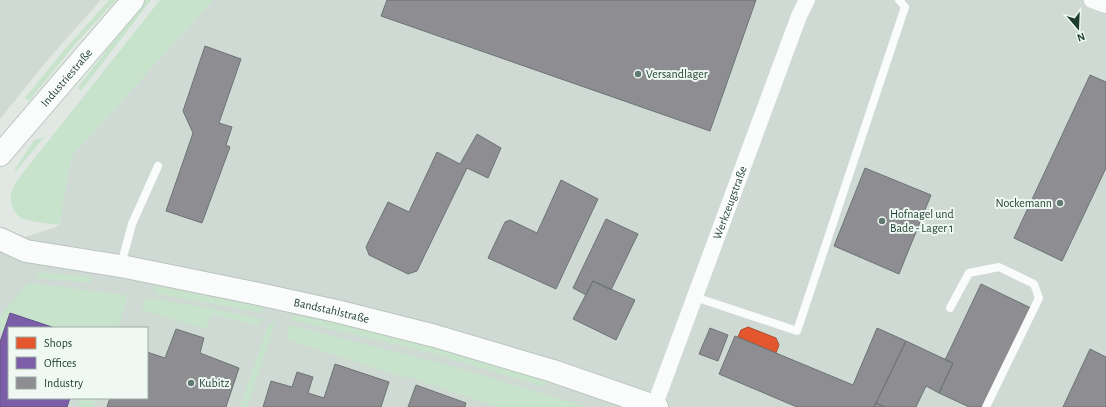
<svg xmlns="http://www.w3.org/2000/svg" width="1106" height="407" font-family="'Alegreya Sans',sans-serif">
  <rect width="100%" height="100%" fill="#e1e8e4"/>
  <!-- built -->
  <path fill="#cedad3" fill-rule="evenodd" d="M0 0H101L50 57 0 119Z
    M213 0H1106V407H0V245L59 226 71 157ZM9 328H147V398H9Z"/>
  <!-- green -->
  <path fill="#c8e3cc" d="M109 0H116L77 42 29 101 25 98 64 50Z
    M146 0H151L81 91 78 87Z
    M160 0H213L71 157 61 216 58 225C48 223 30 222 21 218 17 216 15 212 13 208 7 195 14 185 22 174Z
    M44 137 17 170 14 171 34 140Z
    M37 272 92 277 90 283 37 278Z
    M28 283 126 295 127 300 118 328H55L10 313 3 333 0 332V316Z
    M156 286 263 307 262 313 154 293Z
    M147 298 209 308 262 319 259 326 211 314 206 329 142 310 143 303Z
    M293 314 379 333 448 351 547 381 545 387 427 352 292 320Z
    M272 322 275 323 247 407H240L267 328Z
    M289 325 451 366 587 407H498L406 376 405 378 286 339Z
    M80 398H96L93 407H78Z"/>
  <!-- shops -->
  <path fill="#e4572e" stroke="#a94f2f" d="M748 327 776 338 779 345 776 353 738 337 741 330Z"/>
  <!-- offices -->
  <path fill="#7b5ea7" stroke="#5f5483" d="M10 313 55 328H9V398H70L67 407H0V342Z"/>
  <!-- industry -->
  <path fill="#8d8d92" stroke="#6c7575" d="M387 0H756L710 131 381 16Z
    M205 46 241 59 219 123 232 127 226 145 230 147 202 223 166 211 193 133 183 111Z
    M1090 75 1106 82V168L1062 261 1014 238Z
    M477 134 501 148 488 178 467 168 417 271 408 274 369 255 366 247 388 202 409 212 437 152 460 164Z
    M865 168 931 195 899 274 834 246Z
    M561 180 598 199 556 289 488 258 505 222 510 220 537 233Z
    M606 219 638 234 611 290 593 281 586 295 573 288Z
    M593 281 635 300 616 340 573 319Z
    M981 284 1031 308 984 407H969L939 393 953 363 945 360Z
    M710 328 728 335 718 361 699 354Z
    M877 328 906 341 874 407H797L719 374 735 336 853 385Z
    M176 329 204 338 200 353 239 368 226 407H107L110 398H147V352L165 358Z
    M906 341 953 363 939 393 926 386 916 407H885L876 403Z
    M1090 349 1106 357V407H1063Z
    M335 364 389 382 381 407H263L271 381 292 387 297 372 313 377 308 393 324 398Z
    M416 385 466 403 465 407H408Z
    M876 403 885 407H874Z"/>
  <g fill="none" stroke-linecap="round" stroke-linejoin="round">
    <defs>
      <g id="secondary">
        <path id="s2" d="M0 155 133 0"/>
        <path id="s3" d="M0 239 26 251 126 267 254 293 336 311 435 336 553 371 657 407"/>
      </g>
    </defs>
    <!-- secondary casing -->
    <use href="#secondary" stroke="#bac5bf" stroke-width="24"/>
    <!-- lane -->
    <path stroke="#fafcfb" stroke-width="8" d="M121 265 132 224 158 166
      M695 297 797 331 905 7 899 0
      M950 308 969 273 999 267 1034 284 1039 298 986 407"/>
    <!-- street -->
    <g stroke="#fafcfb" stroke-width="16">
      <path d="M1092 0 1106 5"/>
      <path id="s1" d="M654 407 799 16 807 0"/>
    </g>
    <!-- secondary -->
    <use href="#secondary" stroke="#fafcfb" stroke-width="22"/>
  </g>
  <!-- markers -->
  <g fill="#62796f" stroke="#eff8f2" stroke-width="1.5">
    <circle cx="638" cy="74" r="4"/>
    <circle cx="1060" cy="203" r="4"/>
    <circle cx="882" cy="221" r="4"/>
    <circle cx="191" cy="383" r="4"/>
  </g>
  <g text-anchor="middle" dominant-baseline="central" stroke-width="4" stroke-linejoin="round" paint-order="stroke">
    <!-- poi labels -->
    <g font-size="12" fill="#1e3d30" stroke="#eff8f2" text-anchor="start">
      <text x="646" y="74">Versandlager</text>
      <text x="1052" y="203" text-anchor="end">Nockemann</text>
      <text x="890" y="214">Hofnagel und<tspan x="890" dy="14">Bade - Lager 1</tspan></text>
      <text x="199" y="383">Kubitz</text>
    </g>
    <!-- street labels -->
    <g font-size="12" fill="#1e3d30" stroke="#eff8f2">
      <text stroke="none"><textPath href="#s2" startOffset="102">Industriestraße</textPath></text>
      <text stroke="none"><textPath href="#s1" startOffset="218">Werkzeugstraße</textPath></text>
      <text stroke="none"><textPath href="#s3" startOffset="340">Bandstahlstraße</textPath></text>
    </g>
  </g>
  <!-- legend -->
  <rect x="8" y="327" width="140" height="72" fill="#eff8f2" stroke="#9bada4"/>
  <rect x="16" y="337" width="20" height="12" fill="#e4572e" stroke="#9bada4"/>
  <text x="44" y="347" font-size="12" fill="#1e3d30">Shops</text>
  <rect x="16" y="357" width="20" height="12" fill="#7b5ea7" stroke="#9bada4"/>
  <text x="44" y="367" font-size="12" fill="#1e3d30">Offices</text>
  <rect x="16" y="377" width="20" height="12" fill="#8d8d92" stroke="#9bada4"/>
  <text x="44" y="387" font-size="12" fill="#1e3d30">Industry</text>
  <!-- north arrow -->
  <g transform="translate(1078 28) rotate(161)" stroke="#eff8f2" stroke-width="3" paint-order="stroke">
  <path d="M0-3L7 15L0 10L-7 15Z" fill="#1e3d30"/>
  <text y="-6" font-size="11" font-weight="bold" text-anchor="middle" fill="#1e3d30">N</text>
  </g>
</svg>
